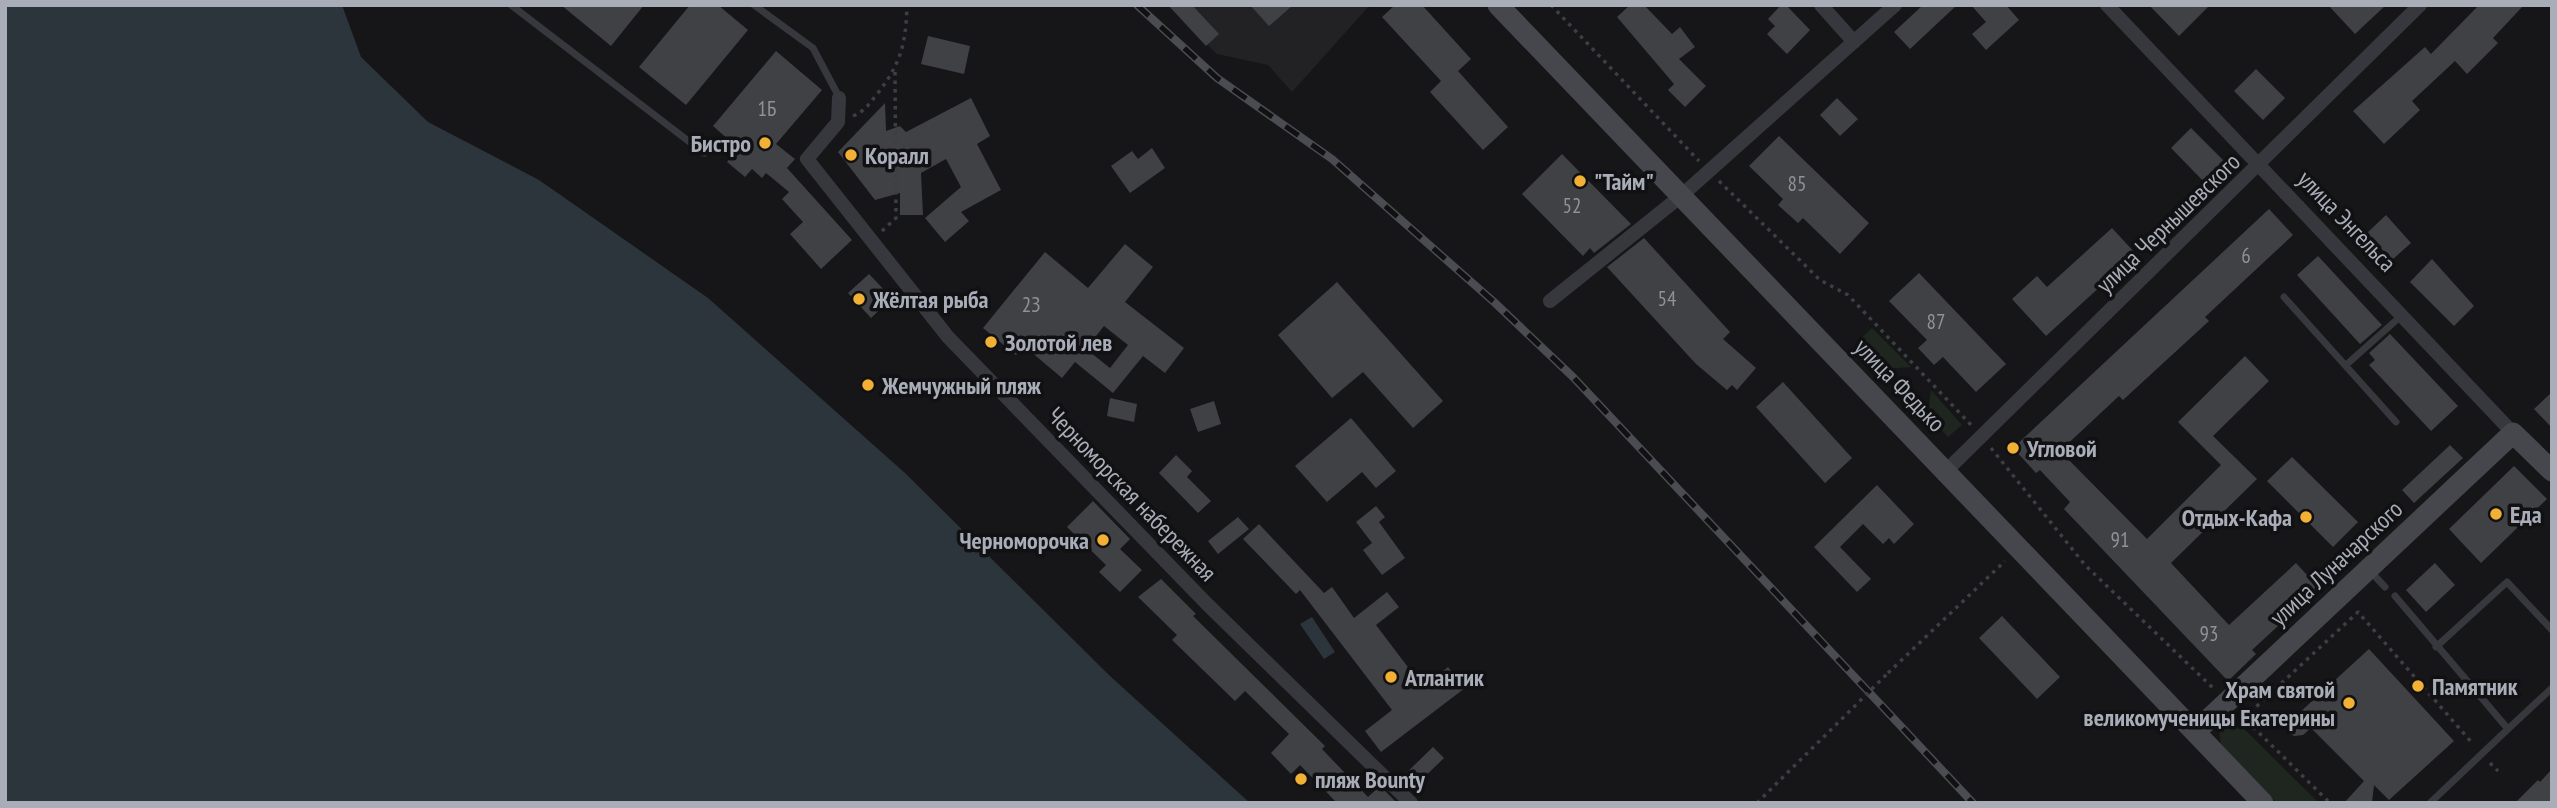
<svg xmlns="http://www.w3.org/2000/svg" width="2557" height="808" font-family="'PT Sans Narrow',sans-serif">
  <rect width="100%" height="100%" fill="#161618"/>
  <!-- built -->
  <path fill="#222225" d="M1168 5H1370L1292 92 1268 65 1217 54Z"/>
  <!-- green -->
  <path fill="#1e261f" d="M1872 328 1911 367 1886 369 1859 340Z
    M1931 390 1962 425 1948 437 1928 414Z
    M2231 716 2319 803H2277L2221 746 2219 729Z"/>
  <!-- water -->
  <path fill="#2c353c" d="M5 5H342L361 57 428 122 539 180 708 298 905 473 1110 676 1250 803H5Z
    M1312 617 1335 652 1324 659 1300 624Z"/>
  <!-- building -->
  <path fill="#404145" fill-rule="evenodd" d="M561 5H644L611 46Z
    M690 5H718L748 30 686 105 639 67Z
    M1168 5H1192L1219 34 1206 46Z
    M1250 5H1293L1269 26Z
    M1395 5H1422L1471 59 1458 71 1508 127 1483 150 1430 92 1441 81 1382 17Z
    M1630 5H1644L1672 34 1680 27 1695 47 1679 59 1706 86 1685 107 1668 90 1674 84 1617 17Z
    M1781 5H1786L1810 30 1787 54 1767 34 1775 26 1768 19Z
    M1923 5H1957L1910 49 1894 32Z
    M1971 5H2006L2019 20 1986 50 1972 34 1986 22Z
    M2149 5H2210L2179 36Z
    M2328 5H2386L2355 34Z
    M2479 5H2524L2493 38 2498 43 2467 74 2455 61 2412 101 2420 110 2384 144 2353 111 2425 47 2431 54Z
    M928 36 970 46 964 74 921 64Z
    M776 51 822 90 776 144 795 159 787 168 852 240 821 269 790 234 803 222 782 199 789 192 766 173 762 178 752 169 745 177 727 162 738 148 713 126Z
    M2256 69 2285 98 2263 120 2234 91Z
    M971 98 990 136 977 144 1001 190 961 212 969 221 945 242 925 218 961 187 946 159 921 173 923 215H900V193L875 200 838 152 885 103 886 131 900 126 906 132Z
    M1837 98 1858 119 1840 136 1820 115Z
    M2191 128 2229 166 2208 186 2171 148Z
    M1779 136 1869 223 1840 254 1803 218 1798 223 1778 205 1783 199 1749 166Z
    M1152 148 1165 168 1130 193 1111 166 1132 151 1138 159Z
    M1562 154 1631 224 1594 253 1590 248 1583 256 1522 194Z
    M2269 209 2293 235 2205 317 2209 321 2123 400 2119 396 2060 451 2147 539 2221 465 2178 422 2245 356 2269 381 2213 436 2257 479 2171 563 2229 625 2296 563 2319 588 2252 650 2256 654 2228 681 2064 509 2070 502 2040 470 2036 473 2013 448Z
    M2386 215 2411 243 2392 260 2367 233Z
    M2112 228 2136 254 2046 336 2012 299 2037 276 2047 287Z
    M1644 238 1730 332 1723 339 1756 368 1737 390 1732 385 1727 390 1696 364 1607 267Z
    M1125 244 1153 267 1125 302 1184 348 1165 373 1143 356 1113 393 1075 362 1062 378 1024 346 1016 355 983 328 1045 252 1088 288ZM1104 326 1128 345 1110 368 1086 349Z
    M2318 256 2382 325 2360 344 2297 275Z
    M2432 259 2474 306 2454 326 2410 282Z
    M1919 273 2006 364 1976 392 1943 357 1934 365 1918 348 1927 340 1889 301Z
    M869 274 892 298 871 318 848 293Z
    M1337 282 1443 401 1413 428 1363 372 1332 398 1278 335Z
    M2390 334 2458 406 2431 431 2369 365 2375 360 2369 353Z
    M1783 382 1852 458 1825 483 1756 407Z
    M2552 392V428L2534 409Z
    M1110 398 1137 404 1134 422 1107 416Z
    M1214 401 1221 424 1198 432 1190 409Z
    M1351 418 1396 471 1376 488 1362 472 1327 502 1295 466Z
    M2450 445 2463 458 2414 503 2402 490Z
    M1176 455 1192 471 1187 477 1211 501 1198 513 1159 473Z
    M2292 457 2358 522 2333 547 2267 481Z
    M2514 466 2547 499 2481 563 2449 529Z
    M1877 485 1914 524 1894 544 1889 538 1883 544 1863 524 1840 547 1871 579 1857 592 1814 547Z
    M1093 501 1130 539 1120 549 1142 570 1120 592 1099 572 1106 565 1067 527Z
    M1376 506 1385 517 1379 522 1405 558 1382 575 1363 550 1372 543 1356 522Z
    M1238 517 1249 529 1218 554 1208 541Z
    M1259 524 1324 593 1332 587 1354 618 1387 592 1399 607 1376 625 1423 687 1448 667 1465 688 1381 752 1365 731 1392 710 1300 590 1296 594 1243 539Z
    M2435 563 2455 585 2426 612 2406 590Z
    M1161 579 1196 614 1193 616 1325 746 1322 749 1368 797 1380 786 1397 803H1337L1300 765 1291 774 1271 753 1289 734 1245 691 1235 701 1172 640 1177 635 1138 597Z
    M2002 616 2060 677 2037 699 1979 638Z
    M2369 649 2454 741 2389 800 2374 785 2372 803H2344L2364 781 2311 728 2303 735 2294 736 2289 733 2286 724 2291 716 2299 713Z
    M1433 747 1444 758 1411 790 1400 779Z
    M2552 769V803H2515L2538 780 2540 782Z"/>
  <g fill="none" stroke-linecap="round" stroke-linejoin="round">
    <!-- path -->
    <path stroke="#3d3f44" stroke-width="3.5" stroke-dasharray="3.5 5" stroke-linecap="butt" d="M1551 5 1699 161
      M853 116C865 111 870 103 877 94 901 64 906 43 907 5
      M1719 181 1820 280 1848 295 1972 426
      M882 231 896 218 895 71
      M1991 448 2085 565 2213 688
      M1888 673 2005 561
      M2241 715 2330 803
      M2244 718 2358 612 2473 744
      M2490 763 2498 771"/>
    <!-- lane -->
    <path stroke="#37383d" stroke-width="7" d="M511 5 704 153
      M754 5 813 48 839 97
      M2284 297 2396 422
      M2346 365 2401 316
      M2371 572 2385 587
      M2395 596 2508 729 2430 803
      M2436 647 2507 582 2552 630
      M2508 729 2552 688"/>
    <!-- street -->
    <path stroke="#37383d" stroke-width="14" d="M1821 5 1854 42
      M2107 5 2513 433
      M839 98 838 122 807 159 948 337 1207 604 1411 803
      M1550 301 1681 196 1895 5
      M1946 471 2420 5"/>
    <!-- secondary -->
    <path stroke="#45474d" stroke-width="21" d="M1498 5 2263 803
      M2195 732 2513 433 2552 471"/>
    <defs>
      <path id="rail" d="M1137 5 1217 78 1332 159 1494 302 1573 377 1973 803"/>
    </defs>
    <!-- rail casing -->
    <use href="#rail" stroke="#4a4c52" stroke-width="8"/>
    <!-- rail -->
    <use href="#rail" stroke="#111113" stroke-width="5" stroke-dasharray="16" stroke-linecap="butt"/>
    <!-- path-bridge -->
    <path stroke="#3d3f44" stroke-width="3.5" stroke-dasharray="3.5 5" stroke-linecap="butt" d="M1757 803 1888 673"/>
  </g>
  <!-- markers -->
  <g fill="#f2b134" stroke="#111113" stroke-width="2.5">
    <circle cx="765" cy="143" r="7"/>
    <circle cx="851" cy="155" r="7"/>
    <circle cx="1580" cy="181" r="7"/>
    <circle cx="859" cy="299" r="7"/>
    <circle cx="991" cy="342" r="7"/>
    <circle cx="868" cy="385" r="7"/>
    <circle cx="2013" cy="448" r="7"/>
    <circle cx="2496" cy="514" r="7"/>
    <circle cx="2306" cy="517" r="7"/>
    <circle cx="1103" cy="540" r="7"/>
    <circle cx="1391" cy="677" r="7"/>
    <circle cx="2418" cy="686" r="7"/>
    <circle cx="2349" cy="703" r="7"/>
    <circle cx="1301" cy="779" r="7"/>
  </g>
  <g text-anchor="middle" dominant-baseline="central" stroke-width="7" stroke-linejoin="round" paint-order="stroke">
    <!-- number labels -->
    <g font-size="21" fill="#8e929b">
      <text x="767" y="108">1Б</text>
      <text x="1797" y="183">85</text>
      <text x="1572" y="205">52</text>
      <text x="2246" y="255">6</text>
      <text x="1667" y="298">54</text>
      <text x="1031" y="304">2З</text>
      <text x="1936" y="321">87</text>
      <text x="2120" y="539">91</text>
      <text x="2209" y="633">93</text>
    </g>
    <!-- poi labels -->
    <g font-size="24" font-weight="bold" fill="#a8adb8" stroke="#111113" text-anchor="start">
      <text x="751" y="143" text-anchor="end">Бистро</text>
      <text x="865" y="155">Коралл</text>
      <text x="1594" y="181">"Тайм"</text>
      <text x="873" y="299">Жёлтая рыба</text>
      <text x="1005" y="342">Золотой лев</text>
      <text x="882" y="385">Жемчужный пляж</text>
      <text x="2027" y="448">Угловой</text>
      <text x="2510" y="514">Еда</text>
      <text x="2292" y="517" text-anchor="end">Отдых-Кафа</text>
      <text x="1089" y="540" text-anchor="end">Черноморочка</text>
      <text x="1405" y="677">Атлантик</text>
      <text x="2432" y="686">Памятник</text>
      <text x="2335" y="689" text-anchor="end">Храм святой<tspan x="2335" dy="28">великомученицы Екатерины</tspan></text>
      <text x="1315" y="779">пляж Bounty</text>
    </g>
    <!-- street labels -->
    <g font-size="24" fill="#a8adb8" stroke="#111113">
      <text transform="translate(2347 221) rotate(46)">улица Энгельса</text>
      <text transform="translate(2168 223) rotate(-44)">улица Чернышевского</text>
      <text transform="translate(1900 385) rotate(46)">улица Федько</text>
      <text transform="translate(1132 494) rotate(46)">Черноморская набережная</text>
      <text transform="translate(2336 563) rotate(-43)">улица Луначарского</text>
    </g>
  </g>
  <!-- border -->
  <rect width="2557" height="808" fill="none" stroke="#a8adb8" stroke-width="14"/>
</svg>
